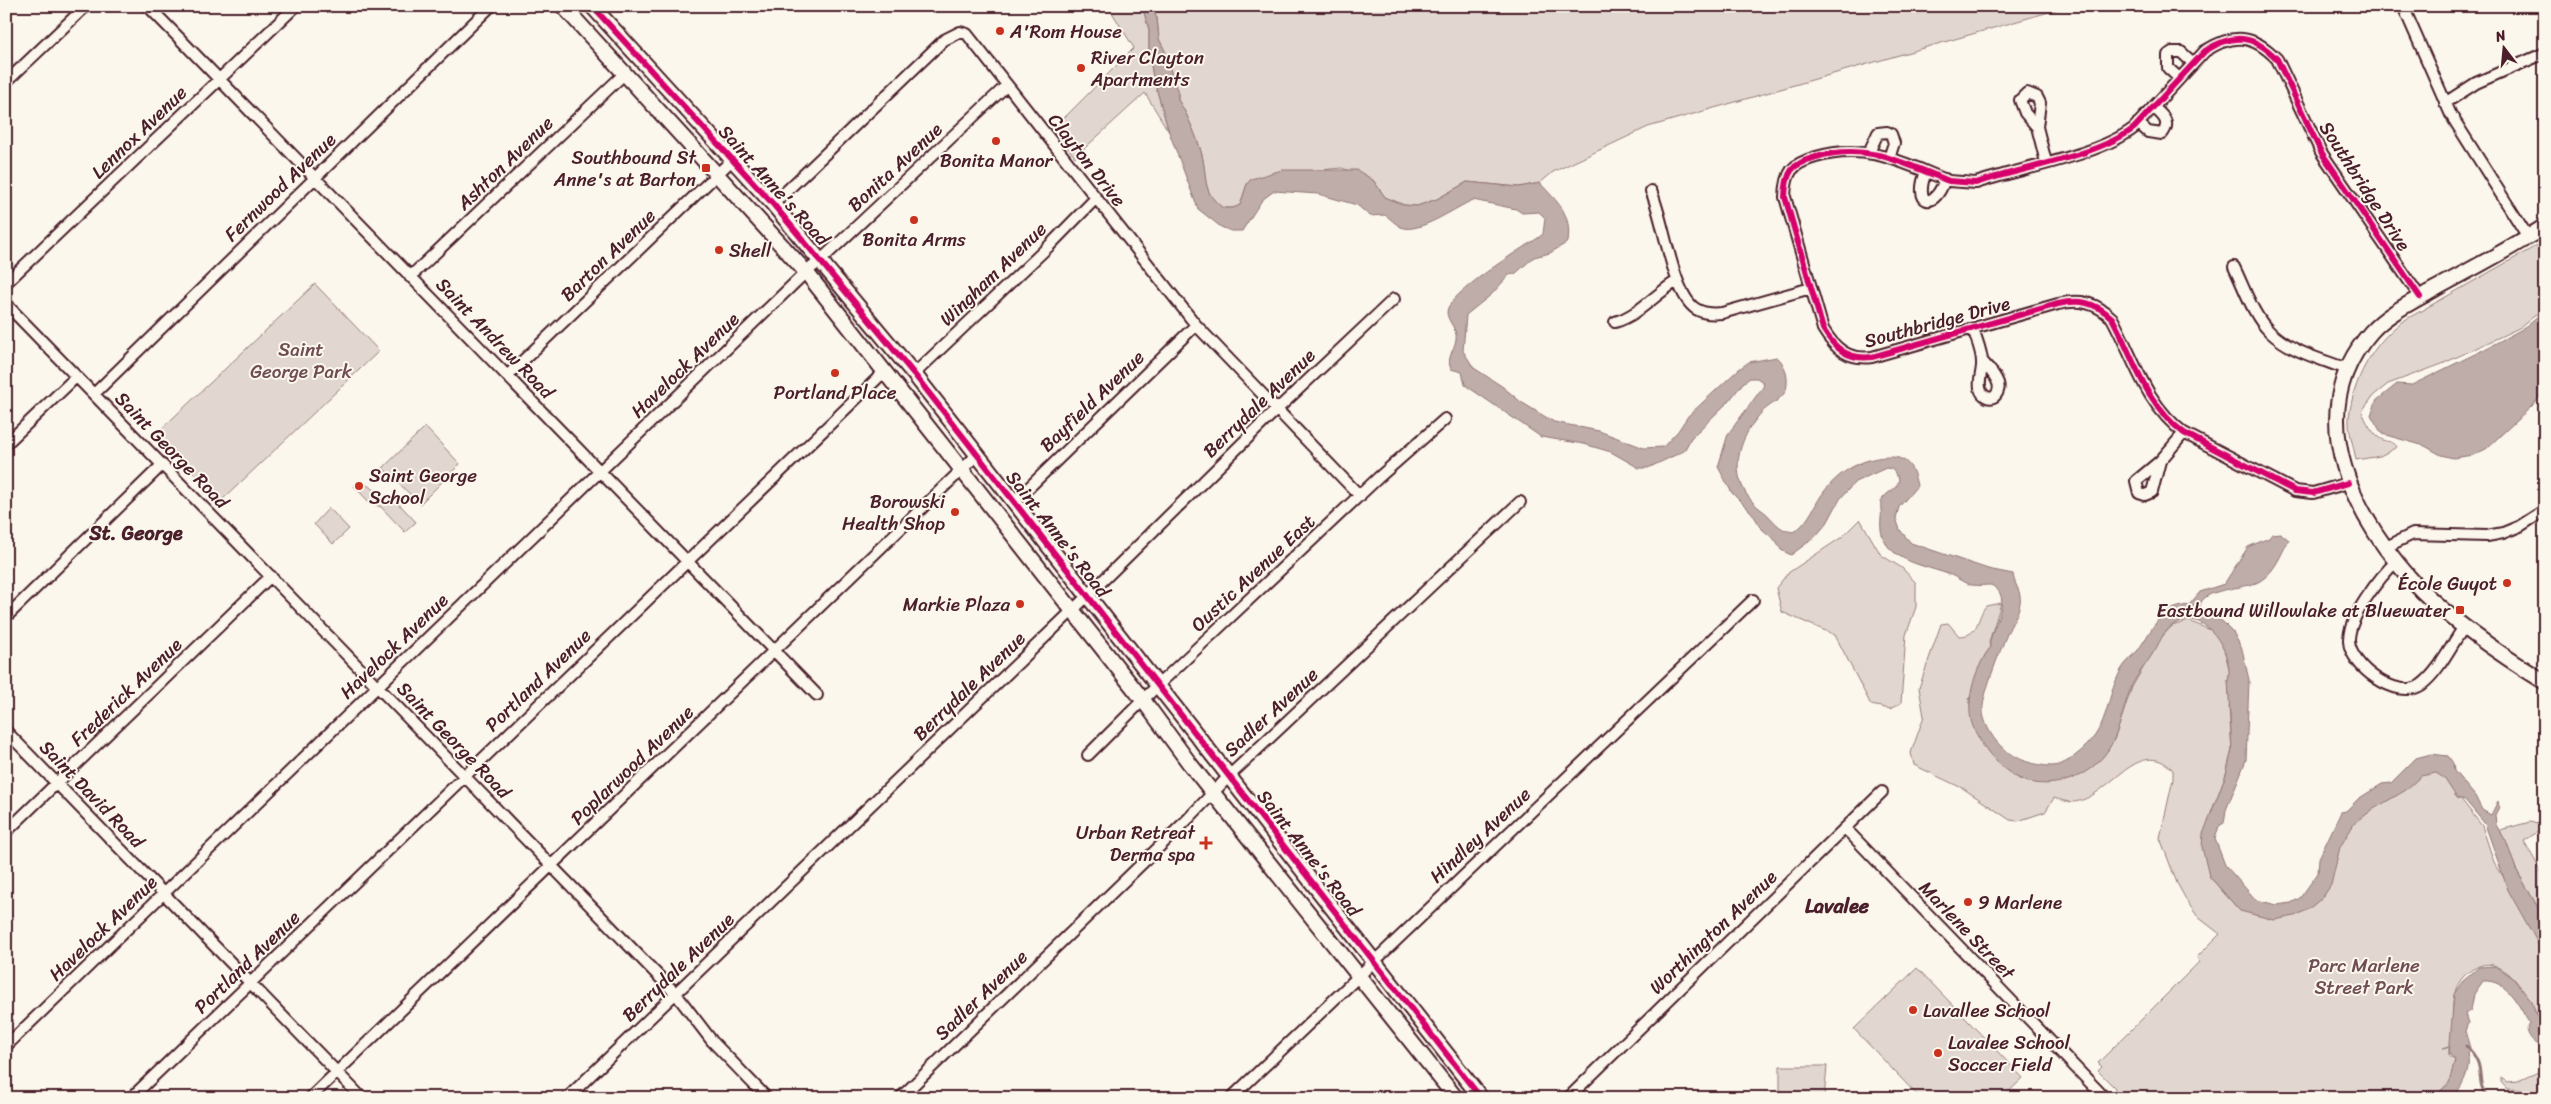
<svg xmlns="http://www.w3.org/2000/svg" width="2551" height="1104" font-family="Sriracha,sans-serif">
  <rect width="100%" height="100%" fill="#fbf7ec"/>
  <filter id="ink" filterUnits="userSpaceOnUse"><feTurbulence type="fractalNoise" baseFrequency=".02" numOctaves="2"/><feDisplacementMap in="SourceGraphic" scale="10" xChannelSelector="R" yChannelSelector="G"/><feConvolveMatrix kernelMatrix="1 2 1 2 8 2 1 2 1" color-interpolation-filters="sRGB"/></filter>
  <g filter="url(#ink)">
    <!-- green -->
    <path fill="#e2d7d0" stroke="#967b7e" d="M1108 6H1142L1143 8 1149 30V53L1153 77 1169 132 1145 93 1075 157 1053 129 1134 48Z
      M1150 6H2070L1648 127 1553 172 1540 183 1519 187 1467 182 1437 199 1417 206 1404 205 1385 197 1373 180 1342 168 1319 170 1247 184 1240 205 1233 208H1223C1203 193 1207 182 1203 160 1201 146 1186 111 1178 100V92L1172 77 1167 55 1159 39 1157 18Z
      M2545 241V301L2539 312 2521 327 2442 364 2388 384 2374 395 2362 411C2365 420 2374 437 2383 440 2389 442 2393 441 2397 447L2380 456 2356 460C2354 447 2348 431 2349 418 2353 380 2372 344 2403 321Z
      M315 284 379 351 221 501 156 434Z
      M425 427 460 464 420 504 383 468Z
      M360 481 401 506 416 522 405 532 381 507 370 503 354 486Z
      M329 508 349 529 333 544 314 524Z
      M1860 519 1881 555 1902 568 1916 583V607L1906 635 1901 703 1890 709 1871 705 1835 635 1782 612 1776 588 1788 573 1842 537Z
      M2001 603 1989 642 1990 648 1985 655 1969 700 1982 746 2019 779 2028 782 2114 740 2132 687 2160 639 2172 626 2189 621 2215 632 2224 649 2230 672 2228 681 2231 693 2229 708 2232 750 2226 774 2211 813 2209 876 2240 911 2311 902 2343 830 2435 766 2482 826 2494 862 2521 904 2545 950V1026C2531 1010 2526 988 2508 973 2498 966 2489 961 2477 967 2446 981 2452 1016 2455 1044L2443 1048 2449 1047V1057L2455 1060 2449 1083 2433 1098H2114L2115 1088 2098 1071 2102 1067 2098 1063 2199 962 2197 957 2220 934 2198 917 2188 903 2177 883 2160 838 2173 779V770C2138 734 2108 800 2073 802 2067 802 2060 800 2054 798L2045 812 2018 821 2010 820 1964 789 1914 765 1911 753 1924 716 1919 688 1941 624 1948 623 1959 636C1980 636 1976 618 1986 606Z
      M2530 822 2541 825 2542 829 2524 841 2545 878V920L2516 869 2500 830Z
      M1917 968 2023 1078 2002 1098H1920L1854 1029Z
      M1780 1066H1827L1824 1098H1780Z
      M2545 1069V1098H2540L2532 1090 2507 1089 2501 1082V1077L2508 1082 2518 1081Z"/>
    <!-- water -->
    <path fill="#bfadaa" stroke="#907477" d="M1142 6H1150L1157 18 1159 39 1167 55 1172 77 1178 92V100C1186 111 1201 146 1203 160 1207 181 1203 193 1223 208H1233L1240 205 1247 184 1251 179 1282 170H1357L1373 180 1385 197 1404 205 1417 206 1437 199 1467 182 1519 187 1540 183C1558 203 1572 213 1568 242L1550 253 1534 257 1515 274 1509 275 1492 294 1466 315 1463 351 1474 368 1503 387 1521 402 1554 422 1599 431 1644 448 1663 447 1678 431 1688 416 1739 369 1749 362 1777 357C1786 364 1790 382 1785 392 1779 401 1769 405 1762 412 1733 444 1727 485 1763 511 1774 519 1777 530 1793 532 1807 525 1813 508 1821 496 1837 472 1864 456 1892 457 1910 458 1914 471 1917 486L1899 507 1896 518 1900 530 1911 543 1988 569 2013 574C2014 585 2022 591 2020 603 2019 613 2011 624 2007 634 2001 649 1980 700 1983 713 1985 726 1994 741 2004 749 2018 760 2034 766 2052 766 2060 766 2070 760 2076 755 2111 728 2103 704 2121 670 2125 662 2133 657 2138 650 2154 628 2158 608 2189 605L2200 592 2224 584 2248 547 2269 538 2272 534 2280 533 2289 540C2280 555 2276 571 2260 581 2246 590 2199 587 2200 608L2223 622 2233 632 2242 649 2249 680 2246 760 2226 810 2224 823 2219 826 2215 839 2225 865 2256 900 2277 905 2291 903 2300 898 2318 873 2319 858 2341 812 2346 811 2358 799 2382 784 2391 783 2416 758 2431 754 2448 756 2453 763 2454 771 2475 796 2482 810 2491 815 2498 801 2499 807 2495 815 2496 825 2506 841 2516 869 2545 920V956L2508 890 2485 824 2465 800 2457 798 2444 778 2436 773 2421 776 2406 790 2372 810 2354 824 2340 847 2331 885 2323 897 2309 909 2295 916 2274 920 2240 911 2209 876 2202 847 2203 834 2226 774 2232 750 2228 681C2235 654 2203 602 2172 626 2163 632 2160 642 2155 650 2148 662 2138 673 2132 685 2124 703 2122 722 2114 739 2101 770 2066 788 2034 783 2007 779 1985 752 1974 729 1963 706 1975 667 1990 648 1987 630 2017 598 1991 585 1985 585 1978 586 1972 585 1964 584 1956 576 1948 574 1920 564 1876 559 1881 518 1882 513 1880 507 1881 502 1885 491 1897 492 1899 479L1892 469 1886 468 1855 482 1840 499 1827 523 1815 537 1791 555 1781 550 1777 542 1762 529 1752 513 1732 493 1718 467 1728 434 1763 387 1764 383 1757 378H1750L1743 383 1729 401 1691 438 1684 451 1648 468H1639L1611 452 1584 444 1541 437 1465 385 1462 372 1451 369C1446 359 1454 350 1456 340 1458 328 1447 322 1447 312 1446 295 1522 248 1538 238L1543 234 1545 218 1539 212 1522 213 1516 209 1473 200C1456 207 1418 235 1401 227 1395 224 1390 218 1385 215L1370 216 1357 205 1318 194 1274 191 1262 200 1242 231H1231L1221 227 1198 209 1169 132 1153 77 1149 53V30Z
      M2545 311V391L2532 406 2486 449 2473 455 2453 458 2441 455 2425 446 2382 434 2371 415 2376 401 2397 384 2412 385 2483 350 2526 327Z
      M2496 966 2512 977 2532 1002 2537 1018 2545 1028V1047C2533 1046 2523 1033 2529 1023 2519 1006 2507 979 2483 981L2474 994 2471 1010 2465 1014 2468 1023 2465 1031 2470 1048 2467 1053C2472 1068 2462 1088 2452 1098H2433L2449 1083 2455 1060 2449 1054 2454 994 2462 982 2479 967Z"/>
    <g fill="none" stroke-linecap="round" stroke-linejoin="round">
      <!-- stream -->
      <path stroke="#907477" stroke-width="3" d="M2466 1046C2489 1067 2473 1080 2488 1098"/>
      <defs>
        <path id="street" d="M148 6 817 695
          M2403 6 2451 115 2528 237
          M2179 78 2168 68V55L2172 52H2181L2193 63
          M6 82 86 6
          M2445 103 2476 83 2545 53
          M2138 123 2148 132 2162 134C2172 122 2162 115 2153 107
          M2037 127 2025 113 2020 100 2027 93 2037 97 2040 103 2037 127 2046 162
          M1869 152 1878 133 1887 132 1891 134 1894 143 1889 158
          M1926 172C1913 204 1934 212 1945 179
          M1651 191C1664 219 1672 294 1696 309 1704 314 1713 314 1722 313L1811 288
          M773 204 944 40 960 32 967 34 1196 325 1360 496
          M2234 267C2244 287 2253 316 2270 332 2291 352 2321 359 2347 369
          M410 277 623 75
          M6 283 296 6
          M6 304 676 994 712 1041 767 1098
          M1615 322C1639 315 1655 294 1677 281
          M1973 328C1976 339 1982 351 1982 362 1983 372 1975 388 1984 395 1993 403 2001 392 1998 383 1995 374 1988 368 1982 361
          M914 374 1050 245 1095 199
          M508 375 732 160
          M94 394 491 6
          M6 444 76 377
          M2160 461 2152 492 2145 495 2139 493 2136 481 2160 461 2184 433
          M2348 483 2313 493 2295 491 2184 433C2145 404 2134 358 2112 318 2095 302 2080 299 2058 304L1872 357C1848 360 1835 349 1823 329L1785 197C1786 172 1791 164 1816 157 1867 142 1903 163 1949 181L1976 183C2021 168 2098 156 2134 128L2205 51C2233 33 2253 34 2277 59L2321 152 2420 297
          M1014 502 1196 325
          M2386 547 2413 534 2487 536 2503 533 2520 526 2545 510
          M2397 561C2380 576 2348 618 2349 641 2350 666 2397 701 2421 685 2439 672 2451 645 2464 627
          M6 617 162 465
          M6 731 362 1098
          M1088 755 1158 685 1378 478 1445 419
          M1845 828 2105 1098
          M6 832 271 576
          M6 1046 806 272 821 260 1006 86
          M131 1098 884 372
          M310 1098 977 455
          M567 1098 1072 611 1269 417 1394 299
          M900 1098 1189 818 1229 776 1520 502
          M1231 1098 1753 600
          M1568 1098 1882 792"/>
        <path id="secondary" d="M563 6 806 272 1143 700 1190 764 1456 1098
          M592 6 773 204 914 374 1481 1098
          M2545 226C2509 250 2471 269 2433 290 2412 302 2387 314 2371 332 2298 415 2356 523 2421 590 2458 626 2501 655 2545 682"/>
      </defs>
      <!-- street casing -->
      <use href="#street" stroke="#4a1f2b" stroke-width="14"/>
      <!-- secondary casing -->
      <use href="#secondary" stroke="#4a1f2b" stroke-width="18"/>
      <!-- street -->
      <use href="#street" stroke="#fbf7ec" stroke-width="10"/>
      <!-- secondary -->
      <use href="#secondary" stroke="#fbf7ec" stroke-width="14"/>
      <defs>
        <path id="cycleway" d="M592 6 773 204 914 374 1481 1098
          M2348 483 2313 493 2295 491 2184 433C2145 404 2134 358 2112 318 2095 302 2080 299 2058 304L1872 357C1848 360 1835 349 1823 329L1785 197C1786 172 1791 164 1816 157 1867 142 1903 163 1949 181L1976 183C2021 168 2098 156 2134 128L2205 51C2233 33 2253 34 2277 59L2321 152 2420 297"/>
      </defs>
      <!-- cycleway casing -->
      <use href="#cycleway" stroke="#fbf7ec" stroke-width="9"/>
      <!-- cycleway -->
      <use href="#cycleway" stroke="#d6006c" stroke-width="6"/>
    </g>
  </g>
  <!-- markers -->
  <g fill="#c8321e" stroke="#fbf7ec" stroke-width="2">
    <circle cx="1000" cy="31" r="5"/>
    <circle cx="1081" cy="68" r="5"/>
    <circle cx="996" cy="141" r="5"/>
    <rect x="701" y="163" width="10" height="10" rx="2.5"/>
    <circle cx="914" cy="220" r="5"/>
    <circle cx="719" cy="250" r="5"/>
    <circle cx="835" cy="373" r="5"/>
    <circle cx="359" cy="486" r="5"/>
    <circle cx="955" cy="512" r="5"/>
    <circle cx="2507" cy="583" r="5"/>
    <circle cx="1020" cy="604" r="5"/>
    <rect x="2455" y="605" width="10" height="10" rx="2.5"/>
    <path d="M1203.5 835.5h5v5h5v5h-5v5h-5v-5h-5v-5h5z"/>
    <circle cx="1968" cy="902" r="5"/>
    <circle cx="1913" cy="1010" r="5"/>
    <circle cx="1938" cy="1053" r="5"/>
  </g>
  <g text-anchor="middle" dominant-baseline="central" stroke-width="4" stroke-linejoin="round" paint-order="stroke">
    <!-- poi labels -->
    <g font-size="19" fill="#4a1f2b" stroke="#fbf7ec" text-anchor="start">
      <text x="1010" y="31">A'Rom House</text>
      <text x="1091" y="57">River Clayton<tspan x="1091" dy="22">Apartments</tspan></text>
      <text x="696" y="157" text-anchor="end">Southbound St<tspan x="696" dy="22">Anne's at Barton</tspan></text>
      <text x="996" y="160" text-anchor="middle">Bonita Manor</text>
      <text x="914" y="239" text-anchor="middle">Bonita Arms</text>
      <text x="729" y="250">Shell</text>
      <text x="835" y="392" text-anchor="middle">Portland Place</text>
      <text x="369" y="475">Saint George<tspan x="369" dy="22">School</tspan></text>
      <text x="945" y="501" text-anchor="end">Borowski<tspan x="945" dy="22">Health Shop</tspan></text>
      <text x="2497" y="583" text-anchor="end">École Guyot</text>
      <text x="1010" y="604" text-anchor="end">Markie Plaza</text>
      <text x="2450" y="610" text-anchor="end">Eastbound Willowlake at Bluewater</text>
      <text x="1195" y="832" text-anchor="end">Urban Retreat<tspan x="1195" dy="22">Derma spa</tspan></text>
      <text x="1978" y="902">9 Marlene</text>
      <text x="1923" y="1010">Lavallee School</text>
      <text x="1948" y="1042">Lavalee School<tspan x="1948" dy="22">Soccer Field</tspan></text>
    </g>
    <!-- street labels -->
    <g font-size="19" fill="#4a1f2b" stroke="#fbf7ec">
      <text transform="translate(139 132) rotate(-44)">Lennox Avenue</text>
      <text transform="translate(1087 160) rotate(52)">Clayton Drive</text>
      <text transform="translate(505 163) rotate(-44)">Ashton Avenue</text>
      <text transform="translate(895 167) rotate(-43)">Bonita Avenue</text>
      <text transform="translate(774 185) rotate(48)">Saint Anne's Road</text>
      <text transform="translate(2365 186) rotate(57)">Southbridge Drive</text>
      <text transform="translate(280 187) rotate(-44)">Fernwood Avenue</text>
      <text transform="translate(608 255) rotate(-44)">Barton Avenue</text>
      <text transform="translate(993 274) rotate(-44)">Wingham Avenue</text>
      <text transform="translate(1937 322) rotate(-15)">Southbridge Drive</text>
      <text transform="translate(495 338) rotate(46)">Saint Andrew Road</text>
      <text transform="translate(685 365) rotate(-44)">Havelock Avenue</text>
      <text transform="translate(1092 401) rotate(-44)">Bayfield Avenue</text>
      <text transform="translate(1259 403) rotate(-44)">Berrydale Avenue</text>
      <text transform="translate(172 450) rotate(46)">Saint George Road</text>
      <text transform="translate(1058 534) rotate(52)">Saint Anne's Road</text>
      <text transform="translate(1253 573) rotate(-43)">Oustic Avenue East</text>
      <text transform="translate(394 646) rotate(-44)">Havelock Avenue</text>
      <text transform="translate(538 680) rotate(-44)">Portland Avenue</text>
      <text transform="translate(969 686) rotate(-44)">Berrydale Avenue</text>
      <text transform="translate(126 692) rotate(-44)">Frederick Avenue</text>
      <text transform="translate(1271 712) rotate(-43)">Sadler Avenue</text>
      <text transform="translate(454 740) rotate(46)">Saint George Road</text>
      <text transform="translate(632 765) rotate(-44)">Poplarwood Avenue</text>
      <text transform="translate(92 794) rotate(46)">Saint David Road</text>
      <text transform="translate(1480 835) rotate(-43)">Hindley Avenue</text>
      <text transform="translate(1309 853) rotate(52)">Saint Anne's Road</text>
      <text transform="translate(103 928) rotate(-44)">Havelock Avenue</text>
      <text transform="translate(1967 930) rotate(46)">Marlene Street</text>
      <text transform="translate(1713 932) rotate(-44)">Worthington Avenue</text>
      <text transform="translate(247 962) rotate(-44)">Portland Avenue</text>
      <text transform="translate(678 967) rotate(-44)">Berrydale Avenue</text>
      <text transform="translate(981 995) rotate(-44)">Sadler Avenue</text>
    </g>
    <!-- park labels -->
    <g font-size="19" fill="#704d54" stroke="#fbf7ec">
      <text x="301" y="349">Saint<tspan x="301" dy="22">George Park</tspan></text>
      <text x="2364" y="965">Parc Marlene<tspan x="2364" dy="22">Street Park</tspan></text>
    </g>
    <!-- neighbourhood labels -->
    <g font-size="20" font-weight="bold" fill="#4a1f2b" stroke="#fbf7ec">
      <text x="136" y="533">St. George</text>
      <text x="1837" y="906">Lavalee</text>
    </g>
  </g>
  <!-- margin -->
  <rect width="2551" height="1104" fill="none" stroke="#fbf7ec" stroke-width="25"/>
  <rect x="12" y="12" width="2526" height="1079" fill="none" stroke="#4a1f2b" stroke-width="2" filter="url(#ink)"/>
  <!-- north arrow -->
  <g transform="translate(2504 48) rotate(344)" stroke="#fbf7ec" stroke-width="4" paint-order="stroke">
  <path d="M0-4L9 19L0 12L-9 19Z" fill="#4a1f2b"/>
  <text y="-8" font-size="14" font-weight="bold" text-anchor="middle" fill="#4a1f2b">N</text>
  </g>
</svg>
